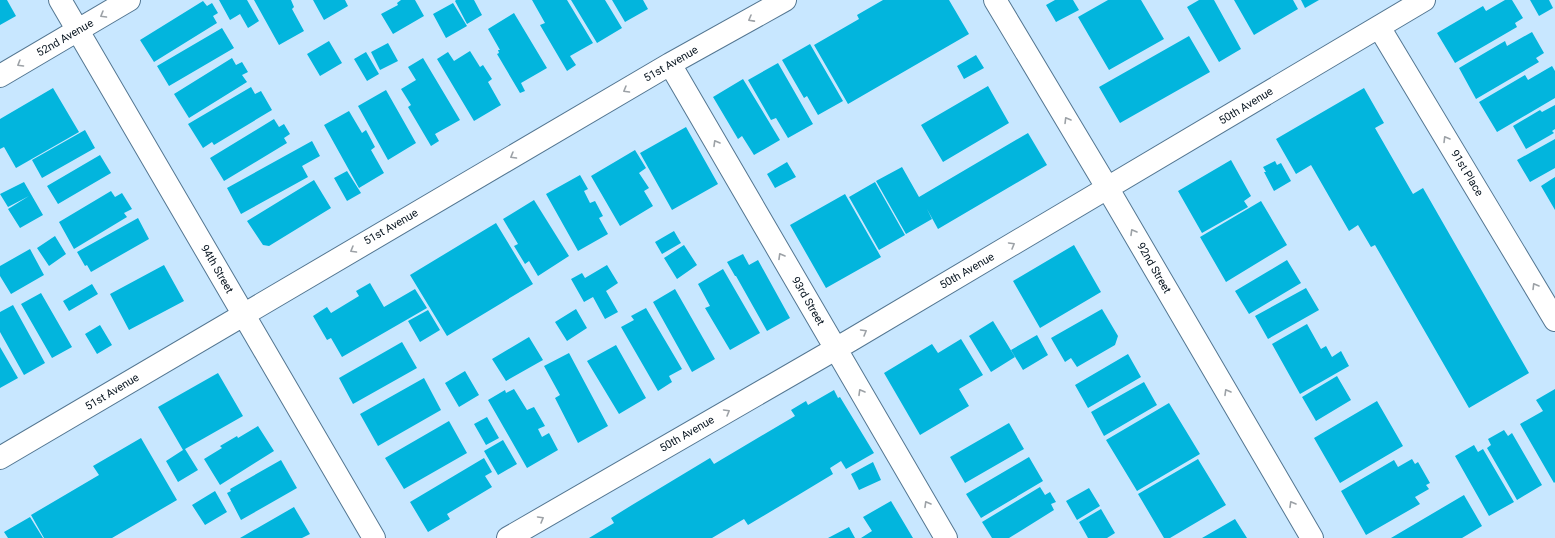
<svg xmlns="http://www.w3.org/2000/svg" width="1555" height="538" font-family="Roboto,sans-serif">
  <rect width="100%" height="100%" fill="#c8e7ff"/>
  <!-- building -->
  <path fill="#02b5dd" d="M0 0H7L16 16 0 25Z
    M219 0H247L259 21 248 28 240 14 230 20Z
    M254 0H291L294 7 292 9 304 31 279 45Z
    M313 0H345L348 6 324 20Z
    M401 0H415L424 16 393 34 381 14 398 5 397 3Z
    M456 0H474L482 15 467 24 455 1Z
    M532 0H567L593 43 570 56 576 65 567 71 540 25 545 23Z
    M571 0H605L622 28 597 43Z
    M612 0H643L648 9 625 22Z
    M883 0H949L969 34 848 104 814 45 859 19 857 15Z
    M1055 0H1073L1079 10 1056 22 1046 5Z
    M1108 0H1141L1164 39 1109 70 1078 17Z
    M1199 0H1214L1241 49 1219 62 1187 7Z
    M1234 0H1293L1298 9 1254 35Z
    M1301 0H1319L1305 8Z
    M1505 0H1512L1523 18 1515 23 1517 27 1455 63 1437 33 1483 6 1486 11Z
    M1530 0H1549L1553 8 1539 16Z
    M203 1 207 6 212 3 218 13 213 16 217 23 154 62 140 40Z
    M453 3 467 26 446 38 433 14Z
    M514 13 547 68 521 83 525 91 520 93 497 54 499 53 498 50H500L488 29Z
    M222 28 234 48 169 86 157 66Z
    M1532 32 1544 53 1536 58 1539 62 1476 99 1459 68 1505 41 1507 46Z
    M1189 36 1210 72 1120 123 1099 87Z
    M329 41 342 63 320 76 307 54Z
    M388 43 398 61 380 70 371 52Z
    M810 44 843 101 818 115 807 96 804 98 782 60Z
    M470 51 480 67 483 65 492 79 488 82 501 105 474 121 437 59 448 52 454 61Z
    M366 52 379 74 367 81 354 59Z
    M976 55 984 68 964 79 957 66Z
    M232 58 236 65 242 62 248 72 242 75 247 82 189 118 174 94Z
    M423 58 460 120 435 134 439 141 431 146 408 107 411 105 401 89 416 80 408 67Z
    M778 63 813 124 788 138 776 118 771 120 748 80Z
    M1552 66 1555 71V98L1497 132 1479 102 1525 75 1528 80Z
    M743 79 780 140 754 155 742 136 738 139 713 97Z
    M988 86 1009 123 943 162 921 125Z
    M251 87 255 94 261 91 272 110 214 145 212 142 203 148 188 124Z
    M53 88 79 132 16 168 4 147 0 149V119Z
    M1364 88 1384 123 1375 128 1413 194 1423 188 1529 373 1469 408 1375 245 1371 247 1358 225 1349 231 1311 165 1296 174 1276 139Z
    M386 90 416 143 388 160 358 106Z
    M1555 105V129L1552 131 1554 133 1526 149 1513 126 1540 110 1542 112Z
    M349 111 362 133 366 130 375 147 371 150 384 173 359 188 324 125Z
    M274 119 279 127 284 124 290 134 284 138 287 143 224 181 210 158Z
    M686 127 718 184 672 210 640 153Z
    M85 130 95 148 42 178 32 160Z
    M1028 133 1047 165 938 229 927 209 932 219 906 234 876 181 902 167 919 197Z
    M1555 139V168L1530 182 1517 160Z
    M312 141 320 156 302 166 308 177 241 214 227 188Z
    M635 150 646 168 639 173 649 188 644 191 653 206 620 226 591 176Z
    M100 155 111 173 58 204 47 186Z
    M1231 160 1251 196 1244 201 1248 207 1202 233 1178 191Z
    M1275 161 1277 165 1281 163 1291 181 1274 191 1264 172H1266L1263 167Z
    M787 162 796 177 775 188 767 174Z
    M347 171 361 193 347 201 334 178Z
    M580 175 588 189 584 191 590 203 595 201 603 216 599 218 608 234 578 251 546 194Z
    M1555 177V210L1541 186Z
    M314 180 331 208 269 246 263 245 247 221Z
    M24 182 43 215 20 228 8 209 29 196 8 207 0 194Z
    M875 182 905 235 879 250 849 197Z
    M111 191 115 197 122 193 132 209 124 213 127 217 74 249 59 222Z
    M845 194 881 257 826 288 790 225Z
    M534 200 569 256 538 276 529 261 525 264 514 246 518 244 503 219Z
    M1261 201 1287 245 1226 282 1200 237Z
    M138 218 149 239 91 272 87 265 85 266 77 252Z
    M496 223 533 284 447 336 410 275Z
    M674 231 681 243 662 254 655 242Z
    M55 236 66 254 49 266 37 248Z
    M684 245 697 265 677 279 664 258Z
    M1074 245 1101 292 1040 328 1013 281Z
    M30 249 44 275 11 294 0 276V266Z
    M743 254 749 265 758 260 790 318 767 331 736 276H735L727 262Z
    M1287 260 1301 283 1249 314 1235 291Z
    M164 265 184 301 129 330 110 294Z
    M607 265 618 283 606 291 618 312 605 319 593 297 584 302 571 279 582 273 585 278Z
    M723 269 760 333 730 350 705 308 710 306 698 284Z
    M370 283 384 307 415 289 427 308 342 357 331 338 327 340 313 316 327 307 331 313 359 296 356 291Z
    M92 284 98 294 69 311 63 301Z
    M1306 288 1319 310 1268 339 1255 316Z
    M675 289 715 359 692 372 653 302Z
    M41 293 72 347 52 358 21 304Z
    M13 305 45 363 24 375 0 332V312Z
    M646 308 682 369 669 376 672 382 658 391 621 327 634 320 631 316Z
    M576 309 587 328 567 341 555 322Z
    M1102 309 1118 336 1115 345 1077 367 1071 358 1065 362 1051 338Z
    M428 310 440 330 420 342 408 321Z
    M993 321 1015 357 991 372 969 336Z
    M1307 324 1321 349 1326 346 1332 357 1341 351 1349 366 1300 394 1272 344Z
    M100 325 112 345 97 354 85 334Z
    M1037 335 1048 355 1023 370 1011 350Z
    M529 337 543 360 506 381 492 359Z
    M961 339 983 375 959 389 969 406 920 435 884 373 932 344 938 353Z
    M402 342 417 368 353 404 339 378Z
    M616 345 646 398 619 414 587 361Z
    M0 347 18 378 0 388Z
    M569 353 608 426 578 443 555 398 560 395 544 366Z
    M1128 354 1141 377 1088 408 1075 385Z
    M465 371 479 395 459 407 445 383Z
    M218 373 243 416 185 449 198 470 178 482 166 461 183 450 158 407Z
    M1337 376 1351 400 1316 421 1302 397Z
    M424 378 441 410 378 446 360 414Z
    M1144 382 1157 405 1104 436 1091 412Z
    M514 389 527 410 534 407 545 426 538 429 542 437 549 433 558 450 527 468 488 400 505 390 506 393Z
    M1555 389V482L1554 483 1520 424 1543 411 1536 400Z
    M834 390 838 398 840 397 874 453 846 469 841 461 830 468 833 474 780 506 748 525 744 519 712 538H589L614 523 611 518 632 505 710 458 714 464 795 416 791 410 806 401 808 405Z
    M1377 401 1403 446 1340 483 1314 438Z
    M1169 403 1200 454 1137 491 1106 440Z
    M487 417 499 438 486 445 474 424Z
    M449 421 467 453 404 489 385 458Z
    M1009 423 1024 449 965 483 950 457Z
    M258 426 274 451 220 485 204 459 222 448 220 446 237 436 238 438Z
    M1504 430 1508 436 1512 433 1542 485 1517 500 1487 448 1491 445 1488 439Z
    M141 438 177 500 112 538H44L31 515 99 475 93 466Z
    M503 440 517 464 498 475 484 451Z
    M1474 445 1478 452 1483 449 1514 502 1489 516 1455 456Z
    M1029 457 1043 481 981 518 966 494Z
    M484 458 492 472 485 476 492 487 447 514 450 519 428 532 410 502Z
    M1198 459 1226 505 1170 538H1164L1138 494Z
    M1412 459 1415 464 1418 462 1430 483 1426 485 1429 489 1415 497 1420 504 1366 535 1341 491 1394 460 1398 467Z
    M281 460 297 488 241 520 227 493 231 491 230 489Z
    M873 462 881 480 859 490 851 474Z
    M1040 487 1045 495 1050 492 1056 502 1051 504 1054 510 1009 538H992L982 522Z
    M1089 488 1100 506 1077 520 1066 501Z
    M215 491 227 512 205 525 192 505Z
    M1464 495 1482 526 1462 538H1391Z
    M891 501 913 538H861L872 531 863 517Z
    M294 507 310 534 302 538H240Z
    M1101 509 1115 533 1107 538H1088L1079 522Z
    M30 517 43 538H8L4 532Z
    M1235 519 1247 538H1202Z
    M849 527 855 538H828Z"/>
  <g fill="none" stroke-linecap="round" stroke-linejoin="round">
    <defs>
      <path id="minor" d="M60 0 374 538
        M995 0 1108 189 1312 538
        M1379 27 1555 320
        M670 64 946 538
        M0 76 129 0
        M0 458 670 64 785 0
        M508 538 851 340 1424 0"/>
    </defs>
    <!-- minor casing -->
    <use href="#minor" stroke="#547792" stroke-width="24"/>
    <!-- minor -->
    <use href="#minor" stroke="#fff" stroke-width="22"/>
  </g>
  <!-- one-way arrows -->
  <defs><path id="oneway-chevron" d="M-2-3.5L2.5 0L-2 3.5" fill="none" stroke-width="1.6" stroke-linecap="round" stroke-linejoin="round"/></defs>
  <g stroke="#9ca1a6">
    <use href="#oneway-chevron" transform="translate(103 15) rotate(150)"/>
    <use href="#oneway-chevron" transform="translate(751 19) rotate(151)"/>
    <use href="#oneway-chevron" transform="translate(20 64) rotate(149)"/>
    <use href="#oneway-chevron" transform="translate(626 90) rotate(150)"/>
    <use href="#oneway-chevron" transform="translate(1067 120) rotate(-121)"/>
    <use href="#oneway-chevron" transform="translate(1446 139) rotate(-121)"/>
    <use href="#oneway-chevron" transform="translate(716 143) rotate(-120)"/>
    <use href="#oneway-chevron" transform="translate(513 156) rotate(150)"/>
    <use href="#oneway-chevron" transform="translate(1133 232) rotate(-120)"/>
    <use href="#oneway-chevron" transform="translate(1012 245) rotate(-30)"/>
    <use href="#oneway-chevron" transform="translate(353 250) rotate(150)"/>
    <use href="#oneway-chevron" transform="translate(781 256) rotate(-120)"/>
    <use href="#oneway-chevron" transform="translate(1535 286) rotate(-121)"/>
    <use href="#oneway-chevron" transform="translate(864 332) rotate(-30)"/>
    <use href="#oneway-chevron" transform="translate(861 392) rotate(-120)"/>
    <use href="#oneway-chevron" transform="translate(1227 392) rotate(-120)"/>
    <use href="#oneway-chevron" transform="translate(727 412) rotate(-30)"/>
    <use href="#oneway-chevron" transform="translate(927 504) rotate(-120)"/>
    <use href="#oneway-chevron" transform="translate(1292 504) rotate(-120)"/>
    <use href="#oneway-chevron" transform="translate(541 519) rotate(-30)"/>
  </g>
  <g text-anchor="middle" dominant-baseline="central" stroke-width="3.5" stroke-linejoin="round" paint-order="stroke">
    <!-- street labels -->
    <g font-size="11" fill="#081520" stroke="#fff">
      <text transform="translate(65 38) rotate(-30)">52nd Avenue</text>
      <text transform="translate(671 64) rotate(-30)">51st Avenue</text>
      <text transform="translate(1246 106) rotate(-31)">50th Avenue</text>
      <text transform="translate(1467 173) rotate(59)">91st Place</text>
      <text transform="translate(391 227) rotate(-30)">51st Avenue</text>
      <text transform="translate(1154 268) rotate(60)">92nd Street</text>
      <text transform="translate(217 269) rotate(60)">94th Street</text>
      <text transform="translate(967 271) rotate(-30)">50th Avenue</text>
      <text transform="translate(808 301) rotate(60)">93rd Street</text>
      <text transform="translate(112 392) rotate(-31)">51st Avenue</text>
      <text transform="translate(687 434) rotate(-30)">50th Avenue</text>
    </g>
  </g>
</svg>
